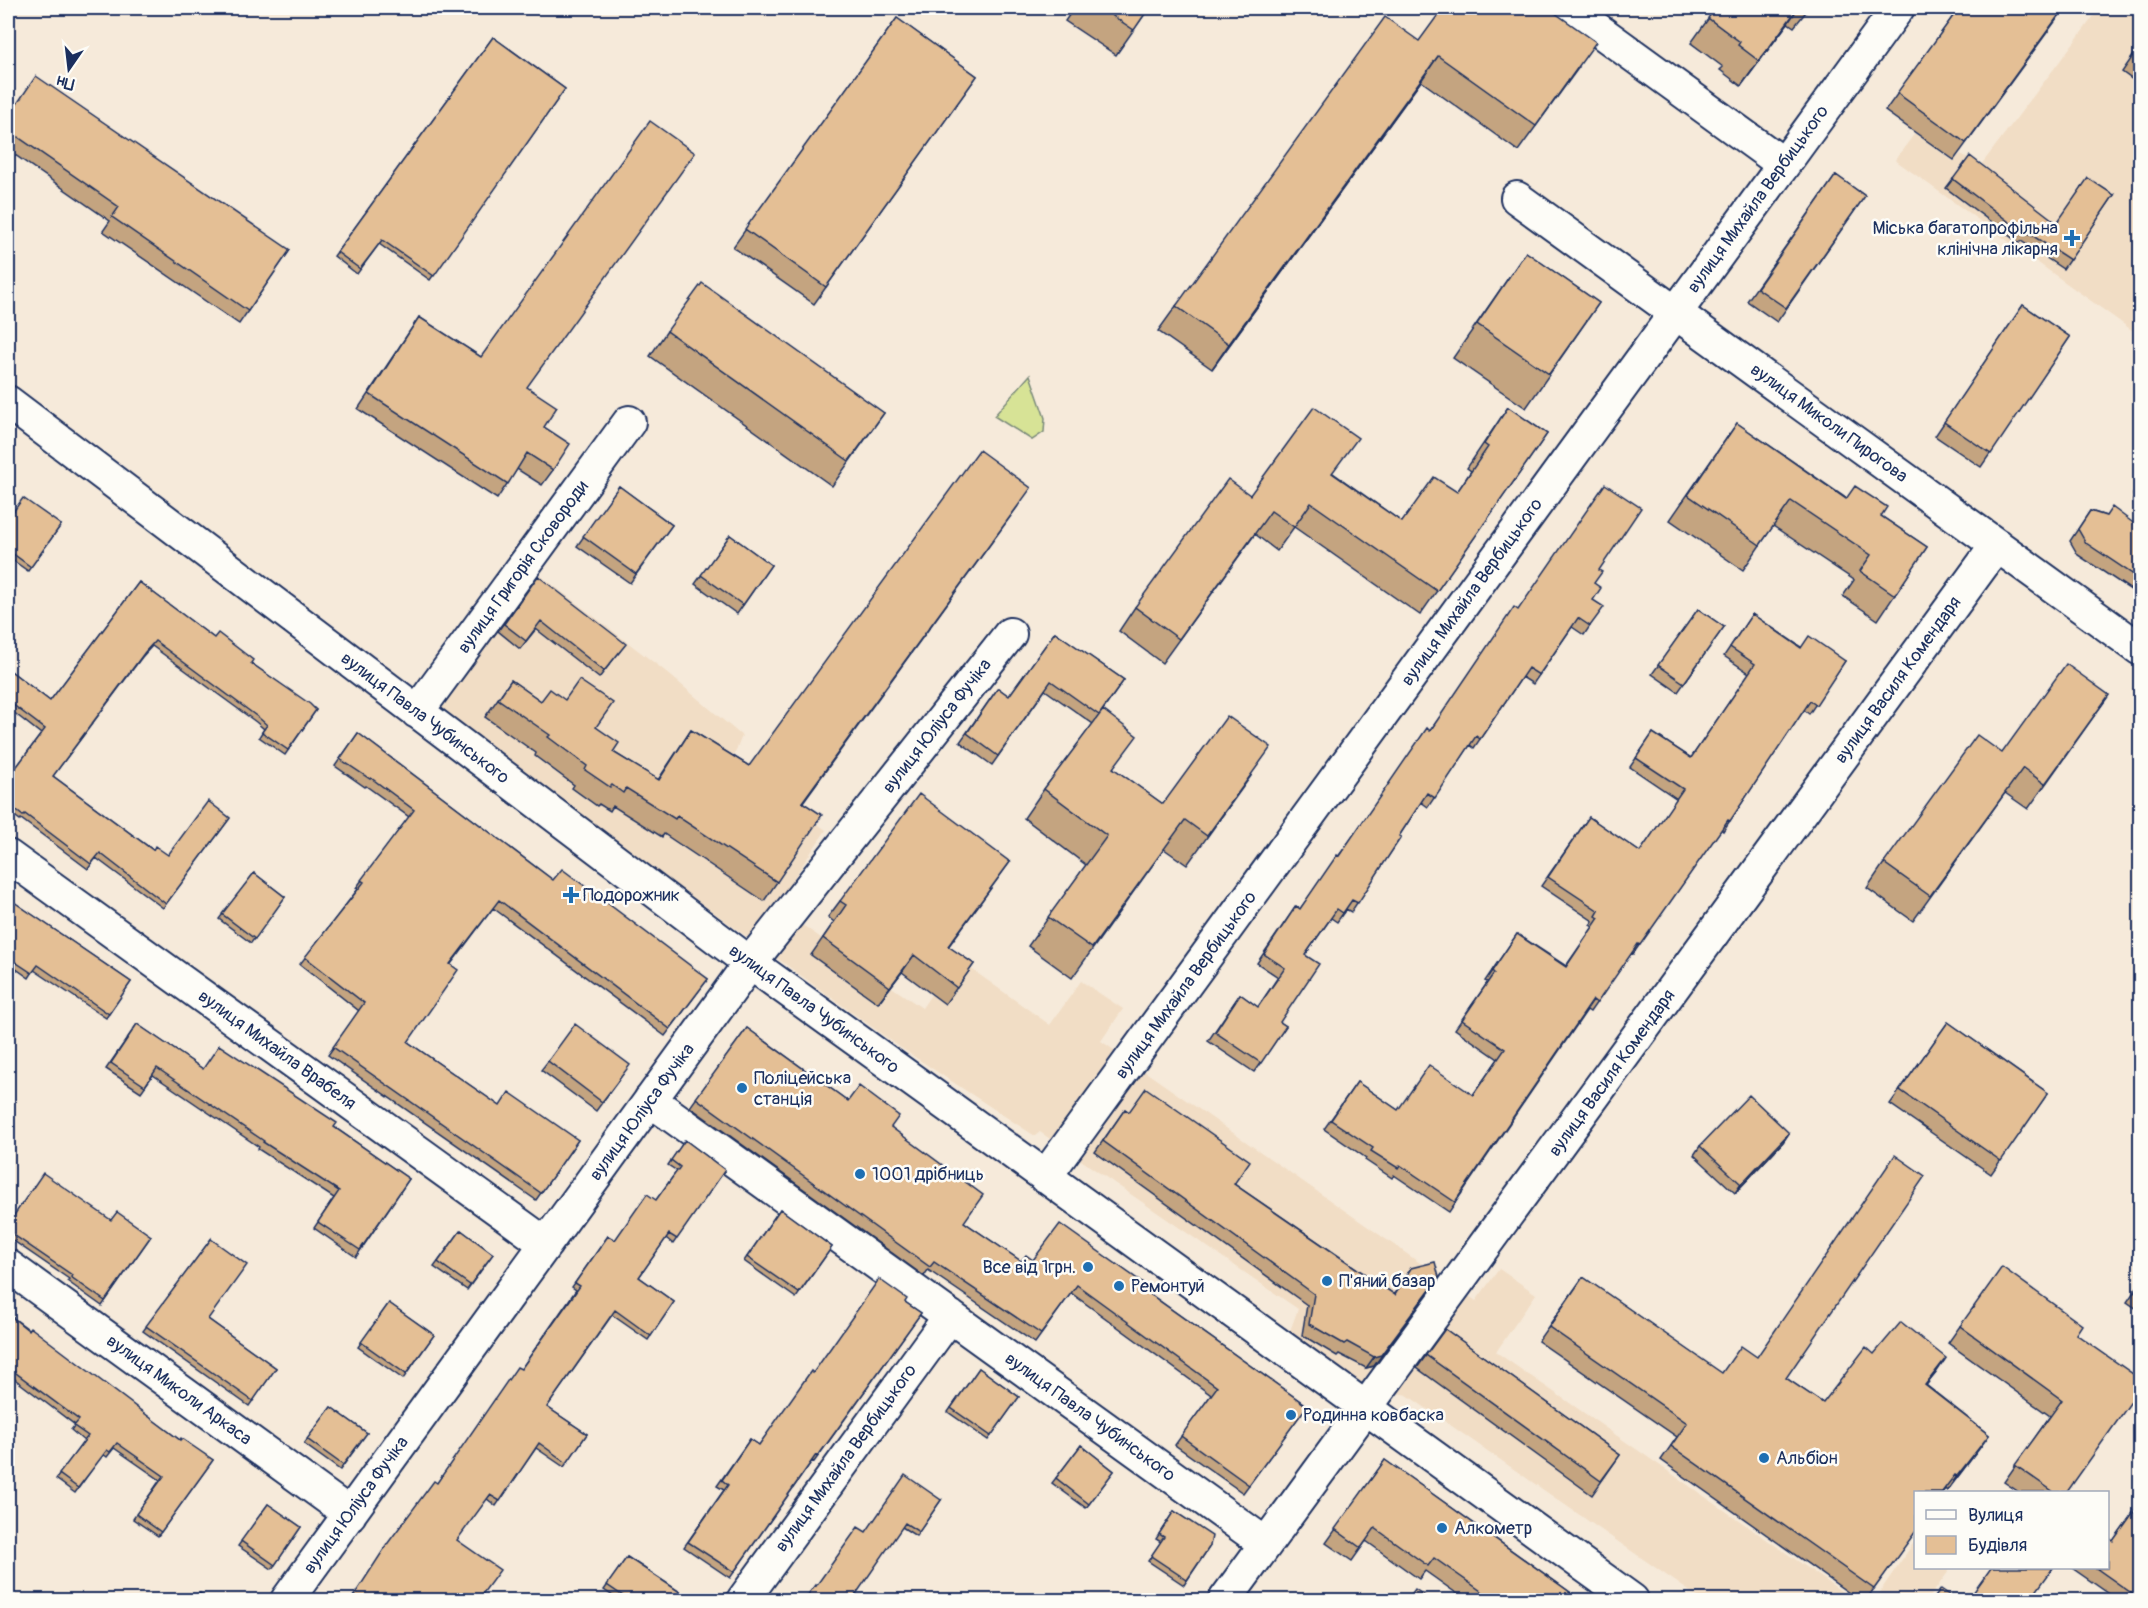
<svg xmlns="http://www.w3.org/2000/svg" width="2148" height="1608" font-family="Pangolin,sans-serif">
  <rect width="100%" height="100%" fill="#f6eada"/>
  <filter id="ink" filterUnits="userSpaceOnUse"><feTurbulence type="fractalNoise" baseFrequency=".0167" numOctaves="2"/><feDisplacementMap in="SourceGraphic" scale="12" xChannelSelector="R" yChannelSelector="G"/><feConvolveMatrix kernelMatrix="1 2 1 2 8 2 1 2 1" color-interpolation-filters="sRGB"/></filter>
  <g filter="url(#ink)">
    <!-- built -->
    <path fill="#f1ddc5" d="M2100 8H2140V336L1895 160 1915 133 1953 161 1961 154 1981 165Z
      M528 566 665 671 742 736 731 763 826 830 775 906 922 1008 956 958 1050 1025 1081 981 1123 1009 1101 1041 1420 1263 1476 1301 1499 1269 1536 1294 1496 1352 1854 1600H1702L1407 1395 1362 1386 1287 1339 1298 1309 1040 1132 1035 1136 901 1048 430 707Z
      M1915 1541 1916 1568H1951L1928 1600H1874Z"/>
    <!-- green -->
    <path fill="#d7e396" stroke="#79897a" stroke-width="1.5" d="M1030 375 1045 418 1044 432 1032 440 994 416Z"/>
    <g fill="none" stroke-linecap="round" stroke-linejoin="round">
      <defs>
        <path id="minor" d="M1568 8 1783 164
          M1517 198 2140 649
          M8 402 750 963 1632 1600
          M417 712 629 422
          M8 856 546 1244
          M650 1100 1266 1544
          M1045 1177 1898 8
          M8 1266 350 1514
          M287 1600 750 963 1010 634
          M743 1600 950 1316
          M1225 1600 1997 545"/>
      </defs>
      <!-- minor casing -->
      <use href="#minor" stroke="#1b2f5e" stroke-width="36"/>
      <!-- minor -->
      <use href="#minor" stroke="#fdfcf7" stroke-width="32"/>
    </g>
    <!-- wall -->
    <path fill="#c4a480" stroke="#1b2f5e" stroke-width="1.5" d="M1074 8H1149L1116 55 1065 21Z
      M1716 8H1809L1794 27 1788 23 1741 86 1720 70 1723 67 1691 43Z
      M1959 8H2065L1954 160 1885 111Z
      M897 18 977 76 814 304 733 247Z
      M493 37 565 89 430 280 379 244 357 274 334 256Z
      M1419 41 1579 67 1518 151 1421 81 1212 369 1158 331 1176 306Z
      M2140 46V85L2122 72Z
      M8 117 290 250 239 324 103 231 110 221 8 150Z
      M1836 175 1865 196 1777 322 1747 301Z
      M1953 179 2057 223 2114 195 2063 269 2021 241 2019 243 1946 188Z
      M1526 252 1599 303 1526 408 1453 358Z
      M2023 305 2070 337 1981 467 1935 436Z
      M419 317 527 387 544 427 553 470 542 485 517 469 497 499 358 409Z
      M667 331 884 413 832 486 650 356Z
      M1508 407 1547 434 1420 615 1294 527 1277 551 1255 534 1162 663 1119 631 1135 607 1250 495 1333 473 1402 522 1457 492 1471 471 1467 468Z
      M1737 423 1846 498 1881 516 1927 547 1878 620 1843 596 1854 580 1773 526 1743 570 1670 520Z
      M2140 483V596L2078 555 2070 541 2090 511 2106 516 2136 524 2133 494Z
      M619 486 672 525 630 583 577 546Z
      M1018 506 803 802 777 882 764 901 664 834 662 837 613 806 610 811 599 804 597 806 572 788 574 785 535 756 536 753 485 717 511 680 541 701 596 727 613 752 658 780 691 730 749 766Z
      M8 519 61 525 28 571 8 557Z
      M730 535 771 565 737 614 695 584Z
      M1599 570 1594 583 1590 626 1584 635 1572 627 1533 684 1522 677 1474 748 1470 745 1428 807 1421 802 1399 836 1401 837 1351 912 1346 909 1337 922 1331 918 1305 955 1280 1022 1286 1026 1254 1072 1208 1041 1240 994 1258 1007 1278 977 1257 963 1296 906 1300 909 1518 610Z
      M538 576 620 651 599 678 536 629 520 649 498 631Z
      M139 582 214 638 251 663 316 710 285 755 259 737 264 729 256 722 152 646 142 657 53 776 153 850 168 855 230 818 163 908 96 858 88 869 21 819 20 820 8 811V764L15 769 41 734 8 708V669L50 701Z
      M1698 609 1724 627 1678 692 1652 674Z
      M1752 614 1801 647 1845 661 1809 714 1804 710 1723 831 1721 829 1633 954 1631 953 1590 1012 1587 1010 1449 1212 1394 1175 1392 1178 1365 1160 1366 1158 1324 1129 1357 1082 1398 1110 1473 1095 1498 1059 1455 1029 1488 982 1485 981 1517 934 1566 966 1593 927 1590 925 1593 921 1541 886 1589 817 1640 852 1677 799 1630 767 1653 733 1691 758 1749 673 1724 656Z
      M1055 632 1124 680 1096 720 1114 769 1163 804 1251 776 1187 865 1164 849 1072 978 1028 946 1086 865 1024 818 1044 789 1093 724 1045 690 992 765 960 742 998 688 1009 696Z
      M2109 695 2028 809 2005 793 1913 921 1867 888 1884 863 2002 753Z
      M358 733 553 880 708 979 665 1036 493 908 451 964 408 1042 500 1106 578 1140 536 1200 328 1055 359 1011 300 964 358 889 356 888 409 817 366 786 365 787 335 766Z
      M1010 862 948 947 974 964 945 1004 902 972 878 1003 811 955 834 922 828 917 840 901Z
      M254 873 285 897 251 943 219 919Z
      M8 898 131 982 106 1018 34 970 29 978 8 963Z
      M1948 1022 2048 1093 1991 1174 1890 1104Z
      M137 1024 203 1069 334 1127 409 1179 356 1257 314 1228 334 1198 258 1149 259 1147 153 1075 141 1092 106 1069Z
      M747 1028 848 1101 891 1127 964 1222 1021 1261 1033 1260 1140 1287 1307 1406 1243 1493 1175 1445 1211 1395 1071 1293 1035 1343 928 1270 924 1276 690 1107Z
      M548 1061 623 1074 596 1111 541 1070Z
      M1125 1109 1394 1294 1411 1268 1374 1366 1366 1368 1339 1354 1337 1356 1302 1335 1307 1305 1095 1152Z
      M1789 1133 1783 1142 1735 1193 1694 1155 1700 1146Z
      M685 1140 725 1170 673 1244 666 1238 639 1277 674 1302 648 1340 612 1315 547 1407 587 1434 564 1467 536 1448 496 1506 487 1499 437 1483 521 1369 576 1290 572 1287 608 1236 615 1240 656 1200 677 1171 668 1165Z
      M780 1209 832 1247 796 1298 744 1261Z
      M111 1220 151 1236 102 1306 67 1281 69 1279 8 1237V1224Z
      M461 1230 493 1254 467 1290 434 1267Z
      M211 1239 208 1319 276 1368 249 1406 143 1331Z
      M1583 1277 1721 1373 1786 1378 1823 1403 1874 1354 1936 1373 1926 1385 1989 1435 1947 1491 1945 1489 1866 1600H1859L1661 1460 1677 1437 1538 1341Z
      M2140 1283V1311L2127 1302Z
      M905 1302 921 1313 814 1462 812 1461 730 1578 684 1547 724 1490 717 1486 750 1439 759 1445 813 1373Z
      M389 1303 434 1335 403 1379 358 1347Z
      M8 1314 180 1440 213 1460 158 1536 133 1519 160 1480 114 1448 107 1457 103 1454 75 1493 56 1479 84 1441 71 1430 75 1425 8 1374Z
      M1960 1326 2076 1334 2067 1492H2019L2004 1482 2050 1416 1948 1343Z
      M1445 1329 1620 1455 1592 1495 1417 1368Z
      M979 1368 1019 1397 988 1440 948 1412Z
      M331 1407 367 1433 340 1470 304 1444Z
      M1081 1445 1114 1471 1086 1508 1052 1483Z
      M1385 1460 1581 1600H1466L1425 1571 1419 1579 1366 1541 1352 1561 1326 1543Z
      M941 1500 916 1536 902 1527 816 1586 866 1532Z
      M2140 1503V1600H2118L2072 1568H2108L2113 1541Z
      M268 1504 301 1527 272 1569 238 1546Z
      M1174 1511 1210 1546 1184 1585 1148 1561 1161 1542 1156 1539Z
      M627 1557 692 1600H619L604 1590Z"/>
    <!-- shaded-wall -->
    <path fill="#a08668" stroke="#1b2f5e" stroke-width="1.5" d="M1798 8 1788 23 1741 86 1759 61Z
      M1438 56 1421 81 1212 369 1229 344Z
      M914 955 902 972 878 1003Z
      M1789 1133 1783 1142 1735 1193 1741 1184Z
      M1439 1277 1374 1366 1366 1368 1374 1357Z
      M1946 1358 1936 1373 1915 1399 1925 1385Z
      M1989 1435 1979 1449 1947 1491 1957 1476Z"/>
    <!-- building -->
    <path fill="#e4bf95" stroke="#1b2f5e" stroke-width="1.5" d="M1101 8H1149L1134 30Z
      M1443 8H1548L1596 42 1536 126 1438 56 1229 344 1176 306 1385 17 1419 41Z
      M1716 8H1798L1759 61 1738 45 1740 42 1708 18Z
      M1959 8H2064L1966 143 1897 93Z
      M897 18 977 76 826 287 745 229Z
      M493 37 565 89 434 276 382 240 360 269 337 252Z
      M2140 46V59L2135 55Z
      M36 76 290 250 248 311 112 217 119 207 8 130V117Z
      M650 121 695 153 527 387 557 407 544 427 570 444 553 470 527 453 508 484 369 394 419 317 481 357Z
      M1970 156 2057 223 2088 178 2114 195 2070 260 2027 232 2025 234 1953 179Z
      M1836 175 1865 196 1786 308 1757 288Z
      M1526 252 1599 303 1549 374 1477 324Z
      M702 283 884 413 849 461 667 331Z
      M2023 305 2070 337 1991 454 1944 422Z
      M1314 407 1358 438 1332 473 1402 522 1434 477 1457 492 1488 447 1484 444 1508 407 1547 434 1437 591 1311 503 1294 527 1271 511 1179 639 1135 607 1228 479 1250 495Z
      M1737 423 1846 499 1855 486 1887 507 1881 516 1927 547 1895 595 1860 571 1871 555 1791 501 1760 545 1688 495Z
      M979 450 1031 488 802 802 822 815 777 882 677 816 675 819 626 788 623 793 612 785 610 787 585 770 587 766 548 737 550 735 498 699 511 680 541 701 550 689 565 700 579 680 613 703 596 727 619 743 613 752 659 780 691 730 749 766Z
      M1605 484 1641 508 1599 570 1602 572 1594 583 1601 588 1593 600 1604 607 1590 626 1578 618 1539 675 1528 668 1480 739 1476 736 1435 798 1427 793 1399 836 1401 837 1358 903 1352 900 1343 913 1337 909 1305 955 1319 964 1280 1022 1286 1026 1261 1063 1215 1032 1240 994 1258 1007 1285 968 1264 954 1296 906 1300 909 1337 855 1339 856 1427 728 1430 731 1514 607 1518 610Z
      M619 486 672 525 636 574 583 536Z
      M23 498 61 525 31 567 8 550V519Z
      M2112 507 2140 528V579L2086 543 2078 529 2090 511 2106 516Z
      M730 535 771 565 743 605 701 575Z
      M538 576 626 644 604 671 541 621 526 641 504 624Z
      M139 582 214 638 218 633 253 660 251 663 310 704 316 710 288 750 262 732 267 725 259 718 155 641 145 652 53 776 153 850 155 846 168 855 208 801 230 818 166 904 100 853 91 864 25 814 23 816 8 804V763L15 769 45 729 8 701V669L50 701Z
      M1698 609 1724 627 1684 683 1658 665Z
      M1752 614 1801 648 1809 636 1845 661 1816 705 1810 701 1730 821 1728 820 1640 945 1638 944 1597 1003 1593 1000 1455 1202 1400 1165 1398 1168 1371 1151 1373 1148 1331 1120 1357 1082 1398 1110 1429 1065 1473 1095 1505 1049 1462 1020 1494 973 1492 971 1517 934 1566 967 1599 918 1596 916 1599 911 1548 877 1589 817 1640 852 1683 789 1636 758 1653 733 1691 758 1755 664 1730 647Z
      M1055 632 1124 680 1099 715 1051 681 998 756 967 733 998 688 1009 696Z
      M2066 664 2109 695 2045 784 2023 768 1930 896 1884 863 1977 735 2002 753Z
      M1103 710 1137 736 1113 768 1163 804 1227 716 1271 747 1207 836 1185 820 1092 948 1048 917 1107 836 1044 789Z
      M358 733 553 880 562 869 708 979 670 1029 499 900 450 964 458 970 408 1042 500 1106 509 1092 578 1140 541 1193 333 1047 364 1003 305 957 364 882 361 880 414 810 371 778 370 779 340 759Z
      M919 794 1010 862 948 946 974 964 957 988 914 955 890 987 823 938 846 905 840 901Z
      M254 873 285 897 255 939 222 914Z
      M8 898 131 982 109 1014 38 965 32 973 8 957Z
      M1948 1022 2048 1093 2001 1161 1900 1090Z
      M137 1024 203 1069 219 1045 337 1123 334 1127 409 1179 360 1250 318 1222 339 1191 263 1142 264 1141 157 1068 145 1086 111 1063Z
      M575 1024 630 1065 602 1102 548 1061Z
      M747 1028 848 1101 859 1086 899 1116 891 1127 983 1195 964 1222 1021 1261 1026 1255 1033 1260 1060 1224 1143 1283 1140 1287 1307 1406 1249 1485 1181 1436 1217 1387 1077 1285 1041 1334 934 1262 930 1267 696 1098Z
      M1146 1088 1250 1161 1234 1184 1395 1295 1411 1268 1435 1262 1439 1277 1381 1355 1374 1357 1347 1342 1344 1344 1309 1324 1314 1294 1103 1141 1125 1109 1129 1112Z
      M1749 1095 1789 1133 1741 1184 1700 1146Z
      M685 1140 725 1170 677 1239 669 1234 639 1277 674 1302 651 1336 615 1310 547 1407 587 1434 567 1463 539 1443 500 1501 490 1495 457 1540 500 1570 478 1600H351L388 1543 434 1481 437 1483 517 1367 521 1369 580 1286 575 1283 608 1236 615 1240 647 1194 656 1200 680 1167 671 1160Z
      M1895 1155 1925 1176 1786 1378 1823 1403 1866 1347 1874 1354 1901 1322 1946 1358 1925 1385 1989 1435 1957 1476 1955 1475 1942 1492H1916V1531L1874 1589 1671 1446 1687 1423 1549 1327 1583 1277 1722 1373 1741 1346 1757 1357Z
      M43 1173 111 1220 117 1212 151 1236 105 1301 71 1277 72 1275 8 1231V1224Z
      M780 1209 832 1247 799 1293 747 1257Z
      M461 1230 493 1254 470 1285 438 1262Z
      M211 1239 247 1265 208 1319 276 1368 253 1401 146 1326Z
      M2002 1267 2082 1325 2076 1334 2140 1379V1389L2067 1492H2054L2015 1465 2062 1400 1960 1326Z
      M879 1279 907 1299 905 1302 921 1313 818 1456 816 1455 734 1572 688 1542 728 1485 722 1480 750 1439 759 1445 811 1371 813 1373Z
      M389 1303 434 1335 406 1374 361 1342Z
      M8 1314 28 1330 30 1327 180 1440 181 1438 213 1460 161 1532 136 1514 164 1476 117 1443 110 1452 107 1450 78 1488 59 1474 88 1436 74 1426 79 1420 8 1367Z
      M1445 1329 1620 1455 1601 1481 1426 1355Z
      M979 1368 1019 1397 991 1436 951 1408Z
      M331 1407 367 1433 343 1465 307 1439Z
      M1081 1445 1114 1471 1089 1504 1056 1478Z
      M1385 1460 1581 1600H1494L1434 1558 1428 1566 1375 1528 1361 1548 1335 1529Z
      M905 1475 941 1500 919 1532 905 1523 852 1600H804L815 1585 816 1586 858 1527 866 1532Z
      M2140 1503V1599L2096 1568H2108V1537L2113 1541Z
      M268 1504 301 1527 275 1565 241 1541Z
      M1174 1511 1212 1536 1210 1546 1187 1580 1151 1556 1164 1537 1159 1534Z
      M627 1557 692 1600H629L607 1585Z
      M1991 1568H2053L2030 1600H1968Z
      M8 1570 12 1573 8 1579Z
      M1415 1589 1431 1600H1407Z
      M1941 1589 1957 1600H1933Z
      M200 1593 210 1600H194Z"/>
  </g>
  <!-- markers -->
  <g fill="#1f6fb2" stroke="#fdfcf7" stroke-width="2">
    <path d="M2069 229h6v6h6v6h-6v6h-6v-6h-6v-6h6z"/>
    <path d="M568 886h6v6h6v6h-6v6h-6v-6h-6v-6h6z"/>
    <circle cx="742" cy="1088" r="6"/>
    <circle cx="860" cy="1174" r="6"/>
    <circle cx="1088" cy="1267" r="6"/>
    <circle cx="1327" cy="1281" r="6"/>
    <circle cx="1119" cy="1286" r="6"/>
    <circle cx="1291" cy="1415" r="6"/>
    <circle cx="1764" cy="1458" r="6"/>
    <circle cx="1442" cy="1528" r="6"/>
  </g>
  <g text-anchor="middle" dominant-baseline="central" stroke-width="5" stroke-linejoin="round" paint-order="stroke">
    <!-- street labels -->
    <g font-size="18" fill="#1b2f5e" stroke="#fdfcf7">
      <text transform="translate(1758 199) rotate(-54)">вулиця Михайла Вербицького</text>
      <text transform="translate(1829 423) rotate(36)">вулиця Миколи Пирогова</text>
      <text transform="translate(523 567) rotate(-54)">вулиця Григорія Сковороди</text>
      <text transform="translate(1472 592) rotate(-54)">вулиця Михайла Вербицького</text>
      <text transform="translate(1898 680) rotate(-54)">вулиця Василя Комендаря</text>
      <text transform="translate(425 718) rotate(37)">вулиця Павла Чубинського</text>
      <text transform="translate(937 726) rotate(-52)">вулиця Юліуса Фучіка</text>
      <text transform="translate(1186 985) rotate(-54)">вулиця Михайла Вербицького</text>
      <text transform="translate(814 1009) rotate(36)">вулиця Павла Чубинського</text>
      <text transform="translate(277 1050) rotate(36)">вулиця Михайла Врабеля</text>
      <text transform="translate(1612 1073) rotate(-54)">вулиця Василя Комендаря</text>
      <text transform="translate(642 1112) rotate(-54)">вулиця Юліуса Фучіка</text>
      <text transform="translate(179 1390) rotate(36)">вулиця Миколи Аркаса</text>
      <text transform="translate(1090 1417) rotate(36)">вулиця Павла Чубинського</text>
      <text transform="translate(846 1458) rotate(-54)">вулиця Михайла Вербицького</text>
      <text transform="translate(356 1505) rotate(-54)">вулиця Юліуса Фучіка</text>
    </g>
    <!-- poi labels -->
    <g font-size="18" fill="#1b2f5e" stroke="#fdfcf7" text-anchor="start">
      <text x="2058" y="228" text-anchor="end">Міська багатопрофільна<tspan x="2058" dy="21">клінічна лікарня</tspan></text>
      <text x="583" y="895">Подорожник</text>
      <text x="754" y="1078">Поліцейська<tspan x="754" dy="21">станція</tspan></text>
      <text x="872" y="1174">1001 дрібниць</text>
      <text x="1076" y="1267" text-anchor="end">Все від 1грн.</text>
      <text x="1339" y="1281">П'яний базар</text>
      <text x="1131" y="1286">Ремонтуй</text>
      <text x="1303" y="1415">Родинна ковбаска</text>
      <text x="1776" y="1458">Альбіон</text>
      <text x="1454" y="1528">Алкометр</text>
    </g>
  </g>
  <!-- margin -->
  <rect width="2148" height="1608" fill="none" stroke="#fdfcf7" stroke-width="30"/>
  <rect x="15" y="15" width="2118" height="1578" fill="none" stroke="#1b2f5e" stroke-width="2" filter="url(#ink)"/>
  <!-- legend -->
  <rect x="1914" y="1491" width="195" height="78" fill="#fdfcf7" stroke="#a3aaba" stroke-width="1.5"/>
  <rect x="1926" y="1510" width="30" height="9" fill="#fdfcf7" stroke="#a3aaba" stroke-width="1.5"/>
  <text x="1968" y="1521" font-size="18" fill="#1b2f5e">Вулиця</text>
  <rect x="1926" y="1536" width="30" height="18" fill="#e4bf95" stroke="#a3aaba" stroke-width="1.5"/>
  <text x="1968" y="1551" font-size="18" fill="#1b2f5e">Будівля</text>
  <!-- north arrow -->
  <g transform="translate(69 69) rotate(194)" stroke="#fdfcf7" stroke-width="4.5" paint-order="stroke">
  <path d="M0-4.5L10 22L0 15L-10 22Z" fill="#1b2f5e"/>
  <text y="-9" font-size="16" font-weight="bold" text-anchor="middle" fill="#1b2f5e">Пн</text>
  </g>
</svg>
